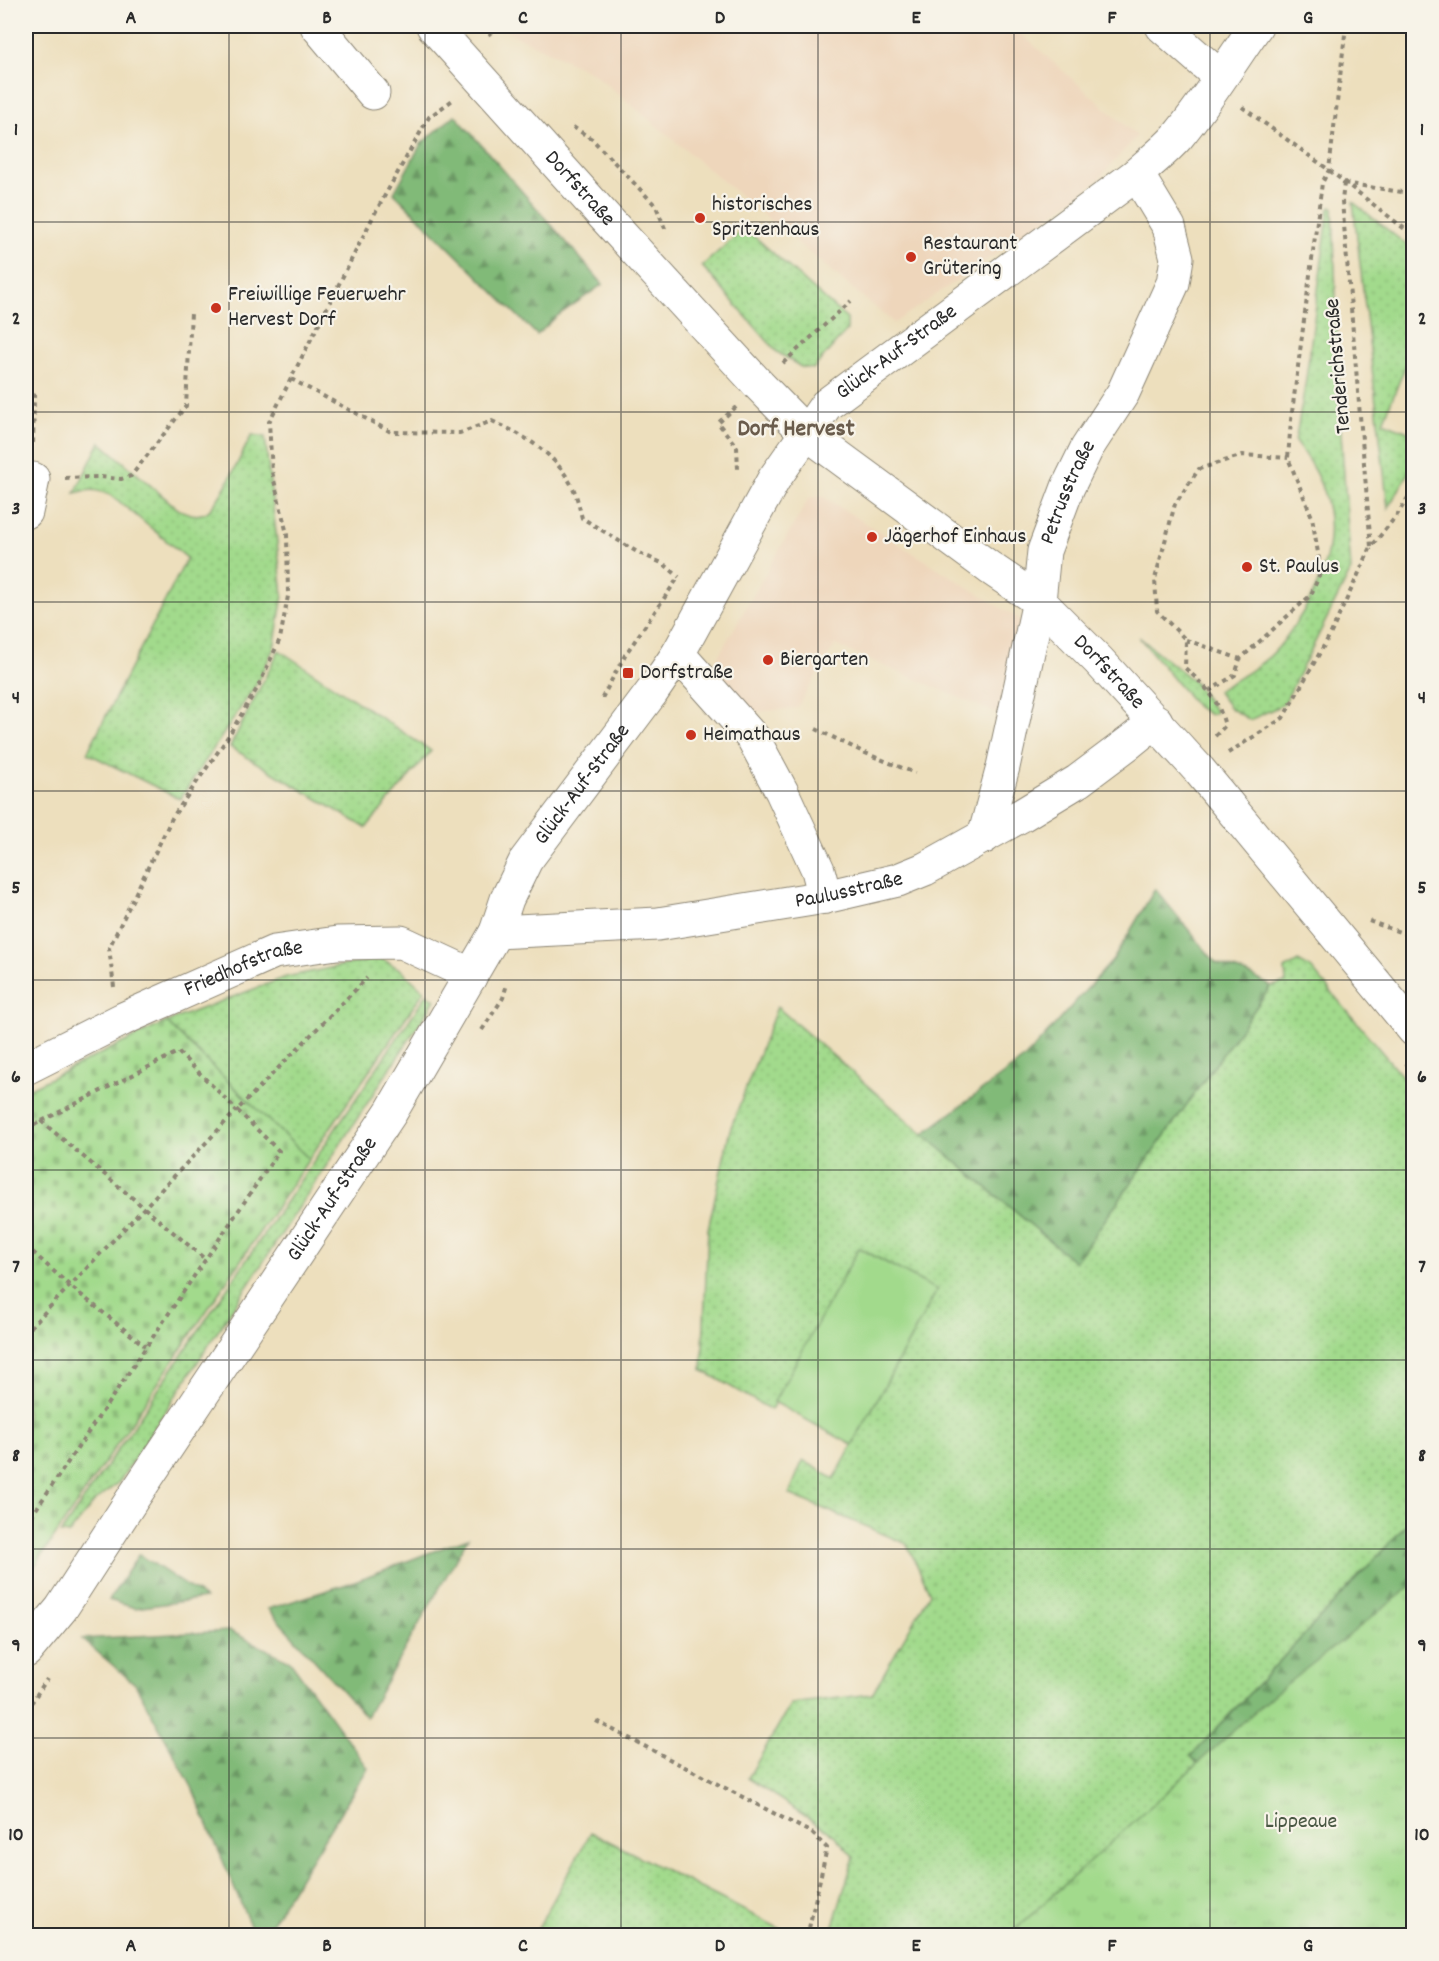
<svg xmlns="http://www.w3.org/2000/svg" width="1439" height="1961" font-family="Dekko,sans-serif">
  <defs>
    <pattern id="grass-dots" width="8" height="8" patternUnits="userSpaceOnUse" patternTransform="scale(1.5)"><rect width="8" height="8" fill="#a2da8c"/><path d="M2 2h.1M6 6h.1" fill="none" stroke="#8cbb79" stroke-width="1.8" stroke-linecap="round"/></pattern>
    <pattern id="forest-firs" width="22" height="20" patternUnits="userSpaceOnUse" patternTransform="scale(1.5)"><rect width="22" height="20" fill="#81ba78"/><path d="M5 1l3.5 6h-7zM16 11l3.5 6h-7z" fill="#6a9763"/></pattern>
    <pattern id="cemetery-stones" width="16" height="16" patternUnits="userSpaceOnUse" patternTransform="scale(1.5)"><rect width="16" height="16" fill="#a2da8c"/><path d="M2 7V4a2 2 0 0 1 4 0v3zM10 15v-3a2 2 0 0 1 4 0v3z" fill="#8cbb79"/></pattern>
    <pattern id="park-tufts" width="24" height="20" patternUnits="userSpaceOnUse" patternTransform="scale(1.5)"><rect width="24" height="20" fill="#a2da8c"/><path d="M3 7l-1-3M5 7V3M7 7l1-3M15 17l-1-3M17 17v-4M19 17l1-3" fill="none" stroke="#8cbb79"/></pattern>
  </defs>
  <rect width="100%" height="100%" fill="#f7f3e8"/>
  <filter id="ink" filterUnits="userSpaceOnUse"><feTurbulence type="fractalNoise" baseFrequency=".0167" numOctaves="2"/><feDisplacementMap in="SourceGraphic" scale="12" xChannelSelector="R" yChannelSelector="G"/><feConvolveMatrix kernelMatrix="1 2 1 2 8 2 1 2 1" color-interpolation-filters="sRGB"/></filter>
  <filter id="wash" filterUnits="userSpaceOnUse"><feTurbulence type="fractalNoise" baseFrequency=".008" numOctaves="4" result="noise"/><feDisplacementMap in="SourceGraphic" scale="24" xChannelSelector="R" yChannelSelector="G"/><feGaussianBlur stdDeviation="1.35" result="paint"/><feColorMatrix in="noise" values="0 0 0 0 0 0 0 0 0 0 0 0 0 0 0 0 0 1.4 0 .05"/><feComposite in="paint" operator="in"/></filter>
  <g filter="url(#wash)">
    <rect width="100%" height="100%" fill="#eddfbd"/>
    <!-- built -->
    <path fill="#eed6bb" d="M503 26H1012L1137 136 1096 182 1034 228 894 323 593 73 508 32Z
      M822 496 1024 622 1005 717 835 645 797 708 747 713 713 665 809 498Z"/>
    <!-- grass -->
    <path fill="url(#grass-dots)" stroke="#66825c" stroke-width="1.5" d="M1353 202 1413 250V347L1383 422 1413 434V466L1388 508Z
      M1333 207 1340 419 1351 570 1284 704 1250 720 1230 708 1217 691C1235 680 1256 669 1271 655 1283 644 1292 629 1301 615 1339 555 1341 498 1295 442L1305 386 1329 208Z
      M745 228 847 319V330L813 369 801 367 777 352 702 266Z
      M252 435 265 437 283 595 274 648 256 685 180 799 87 753 187 558 115 498C101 490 91 488 75 493L100 442 178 509C187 513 195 517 205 513 219 507 243 450 252 435Z
      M1139 637 1194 682 1216 712 1210 715 1197 707Z
      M279 650 431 751 366 828 230 747Z
      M380 958 400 969 424 991 309 1159 166 1022 286 977Z
      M1298 961 1311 968 1413 1089V1518L1191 1756 1334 1918 1342 1935H830L854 1857 834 1835 748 1778 791 1704 872 1694 930 1593 907 1544 789 1494 803 1460 834 1479 937 1290 859 1248 771 1410 702 1370 708 1229 730 1130 777 1007 923 1134 1075 1262 1271 986 1286 983 1285 969Z
      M427 994 435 1000 119 1482 94 1502 69 1534 61 1533Z
      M591 1832 792 1935H534Z"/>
    <!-- forest -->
    <path fill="url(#forest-firs)" stroke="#567252" stroke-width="1.5" d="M455 115 603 284 556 317 537 335 394 193 421 144Z
      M1155 889 1216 963 1248 974 1271 986 1075 1262 923 1134 1024 1059 1113 960Z
      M1413 1518V1935L1334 1918 1191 1756Z
      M468 1538 366 1717 268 1609 347 1584Z
      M139 1554 205 1598 135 1608 109 1600Z
      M230 1631 290 1661 368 1768 264 1935H254L192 1787 135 1684 82 1639Z"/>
    <!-- cemetery -->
    <path fill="url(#cemetery-stones)" stroke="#66825c" stroke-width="1.5" d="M166 1022 309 1159 26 1579V1090Z"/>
    <!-- park -->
    <path fill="url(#park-tufts)" stroke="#66825c" stroke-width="1.5" d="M1413 1585V1935H1009L1274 1694Z"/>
    <!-- pitch -->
    <path fill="#a2da8c" stroke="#66825c" stroke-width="1.5" d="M859 1248 937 1290 852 1445 774 1402Z"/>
  </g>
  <g filter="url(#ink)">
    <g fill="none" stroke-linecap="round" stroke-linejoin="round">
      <defs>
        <g id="minor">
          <path d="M317 26 373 93"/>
          <path id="s1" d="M433 26 603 215 759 385 805 432 990 568 1039 601 1098 660 1199 770 1414 1030"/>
          <path d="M1162 26 1220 77"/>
          <path d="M26 512 33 479"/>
          <path d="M678 654 753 738 782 792 818 870 825 897"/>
          <path id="s2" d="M984 837 1003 767 1039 601 1044 551 1068 487 1087 448 1123 393 1173 283 1177 258 1169 227 1137 174"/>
          <path id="s3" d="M496 932 658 924 825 897 898 880 925 869 1022 815 1078 781 1130 742 1156 721"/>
          <path id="s4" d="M26 1068 123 1019 274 952 337 943 401 942 457 968 470 977"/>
          <path id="s5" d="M26 1651 61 1609 133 1498 391 1112 496 932 507 899 526 860 652 692 678 654 774 479 826 405 1137 174C1150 162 1166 150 1178 136 1207 101 1230 63 1256 26"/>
        </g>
      </defs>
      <!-- minor casing -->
      <use href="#minor" stroke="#8c8574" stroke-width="35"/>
      <!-- path -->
      <path stroke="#8c8574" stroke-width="4" stroke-dasharray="4.5 4.5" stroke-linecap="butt" d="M484 26 491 35
        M1242 107 1329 170 1414 236
        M573 127 592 139 656 206 666 231
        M1344 183 1342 201 1371 547 1397 515 1414 488
        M1344 183 1414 194
        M783 363 851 301
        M291 379 391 432 460 433 492 421C525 436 554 452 572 486 577 495 579 507 582 518L637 552 664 564 679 577
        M26 388 34 395 33 446
        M736 407 718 423 737 447 738 469
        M65 478 100 477 121 479 131 476 186 406 191 313
        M1186 640 1240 659
        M1209 691 1235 675 1240 659 1311 595 1321 571 1312 517 1288 458 1291 420 1322 183 1329 170 1346 26
        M602 698 625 655 678 578
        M816 729 865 753 915 773
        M1215 736 1225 726C1218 698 1206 687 1185 668L1186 640 1157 611 1155 579 1175 504 1199 469 1243 455 1288 458
        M1228 753 1283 718 1331 633 1371 547
        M1369 921 1414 937
        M114 987 109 948 172 818 224 743 258 687 280 639 288 596 287 534 272 472 269 422 375 213 429 117 454 99
        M482 1030 503 998 507 984
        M1406 1063 1414 1071
        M41 1121 205 1259
        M26 1129 178 1052 237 1110 26 1332
        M26 1246 70 1286 145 1346
        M26 1524 279 1151 237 1110 367 978
        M26 1711 47 1679
        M596 1721 812 1833 827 1848 809 1928 804 1936"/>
      <!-- minor -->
      <use href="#minor" stroke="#fff" stroke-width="33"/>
    </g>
  </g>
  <!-- grid -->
  <path fill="none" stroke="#2b2b2b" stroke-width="1.5" stroke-opacity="0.55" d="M229 26V1936M425 26V1936M621 26V1936M818 26V1936M1014 26V1936M1210 26V1936M26 222H1414M26 412H1414M26 602H1414M26 791H1414M26 980H1414M26 1170H1414M26 1360H1414M26 1549H1414M26 1738H1414"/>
  <!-- markers -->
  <g fill="#c8321e" stroke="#f7f3e8" stroke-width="2">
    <circle cx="700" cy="218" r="6"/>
    <circle cx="911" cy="257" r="6"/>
    <circle cx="216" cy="308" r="6"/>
    <circle cx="872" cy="537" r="6"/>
    <circle cx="1247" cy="567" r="6"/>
    <circle cx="768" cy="660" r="6"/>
    <rect x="622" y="667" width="12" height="12" rx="3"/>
    <circle cx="691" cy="735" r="6"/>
  </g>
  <g text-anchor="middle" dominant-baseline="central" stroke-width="4.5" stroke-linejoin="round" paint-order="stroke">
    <!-- street labels -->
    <g font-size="22" fill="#2b2b2b" stroke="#f7f3e8">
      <text stroke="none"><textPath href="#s1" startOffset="219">Dorfstraße</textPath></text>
      <text stroke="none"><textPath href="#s5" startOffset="1572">Glück-Auf-Straße</textPath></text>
      <text transform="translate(1339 366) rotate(-95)">Tenderichstraße</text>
      <text stroke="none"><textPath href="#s2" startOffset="356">Petrusstraße</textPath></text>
      <text stroke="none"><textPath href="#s1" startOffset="939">Dorfstraße</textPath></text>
      <text stroke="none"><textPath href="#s5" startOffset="1032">Glück-Auf-Straße</textPath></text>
      <text stroke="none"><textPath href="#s3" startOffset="356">Paulusstraße</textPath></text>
      <text stroke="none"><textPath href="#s4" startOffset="240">Friedhofstraße</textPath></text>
      <text stroke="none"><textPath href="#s5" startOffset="546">Glück-Auf-Straße</textPath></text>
    </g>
    <!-- poi labels -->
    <g font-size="22" fill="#2b2b2b" stroke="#f7f3e8" text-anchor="start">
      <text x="712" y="205">historisches<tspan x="712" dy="25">Spritzenhaus</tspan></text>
      <text x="923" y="244">Restaurant<tspan x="923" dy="25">Grütering</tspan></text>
      <text x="228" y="295">Freiwillige Feuerwehr<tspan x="228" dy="25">Hervest Dorf</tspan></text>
      <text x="884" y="537">Jägerhof Einhaus</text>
      <text x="1259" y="567">St. Paulus</text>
      <text x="780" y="660">Biergarten</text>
      <text x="640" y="673">Dorfstraße</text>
      <text x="703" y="735">Heimathaus</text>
    </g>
    <!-- park labels -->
    <g font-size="22" fill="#495743" stroke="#f7f3e8">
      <text x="1301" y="1822">Lippeaue</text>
    </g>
    <!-- neighbourhood labels -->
    <g font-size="24" font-weight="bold" fill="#6a5c4c" stroke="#f7f3e8">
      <text x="796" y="430">Dorf Hervest</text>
    </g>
  </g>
  <!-- margin -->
  <rect width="1439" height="1961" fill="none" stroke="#f7f3e8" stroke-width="66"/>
  <rect x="33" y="33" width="1373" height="1895" fill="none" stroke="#2b2b2b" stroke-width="2"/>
  <g font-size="20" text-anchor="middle" font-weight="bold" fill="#2b2b2b">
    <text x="131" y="23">A</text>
    <text x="327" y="23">B</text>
    <text x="523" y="23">C</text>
    <text x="720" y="23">D</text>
    <text x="916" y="23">E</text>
    <text x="1112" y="23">F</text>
    <text x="1308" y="23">G</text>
    <text x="16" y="135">1</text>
    <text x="1422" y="135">1</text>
    <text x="16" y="324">2</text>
    <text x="1422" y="324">2</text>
    <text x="16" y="514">3</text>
    <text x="1422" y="514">3</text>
    <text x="16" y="703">4</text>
    <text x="1422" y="703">4</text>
    <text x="16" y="893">5</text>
    <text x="1422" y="893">5</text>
    <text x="16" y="1082">6</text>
    <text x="1422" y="1082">6</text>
    <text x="16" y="1272">7</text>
    <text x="1422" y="1272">7</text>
    <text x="16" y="1461">8</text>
    <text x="1422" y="1461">8</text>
    <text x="16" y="1651">9</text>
    <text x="1422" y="1651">9</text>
    <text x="16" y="1840">10</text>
    <text x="1422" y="1840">10</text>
    <text x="131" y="1951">A</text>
    <text x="327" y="1951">B</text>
    <text x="523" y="1951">C</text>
    <text x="720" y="1951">D</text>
    <text x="916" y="1951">E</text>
    <text x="1112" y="1951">F</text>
    <text x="1308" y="1951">G</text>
  </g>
</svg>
